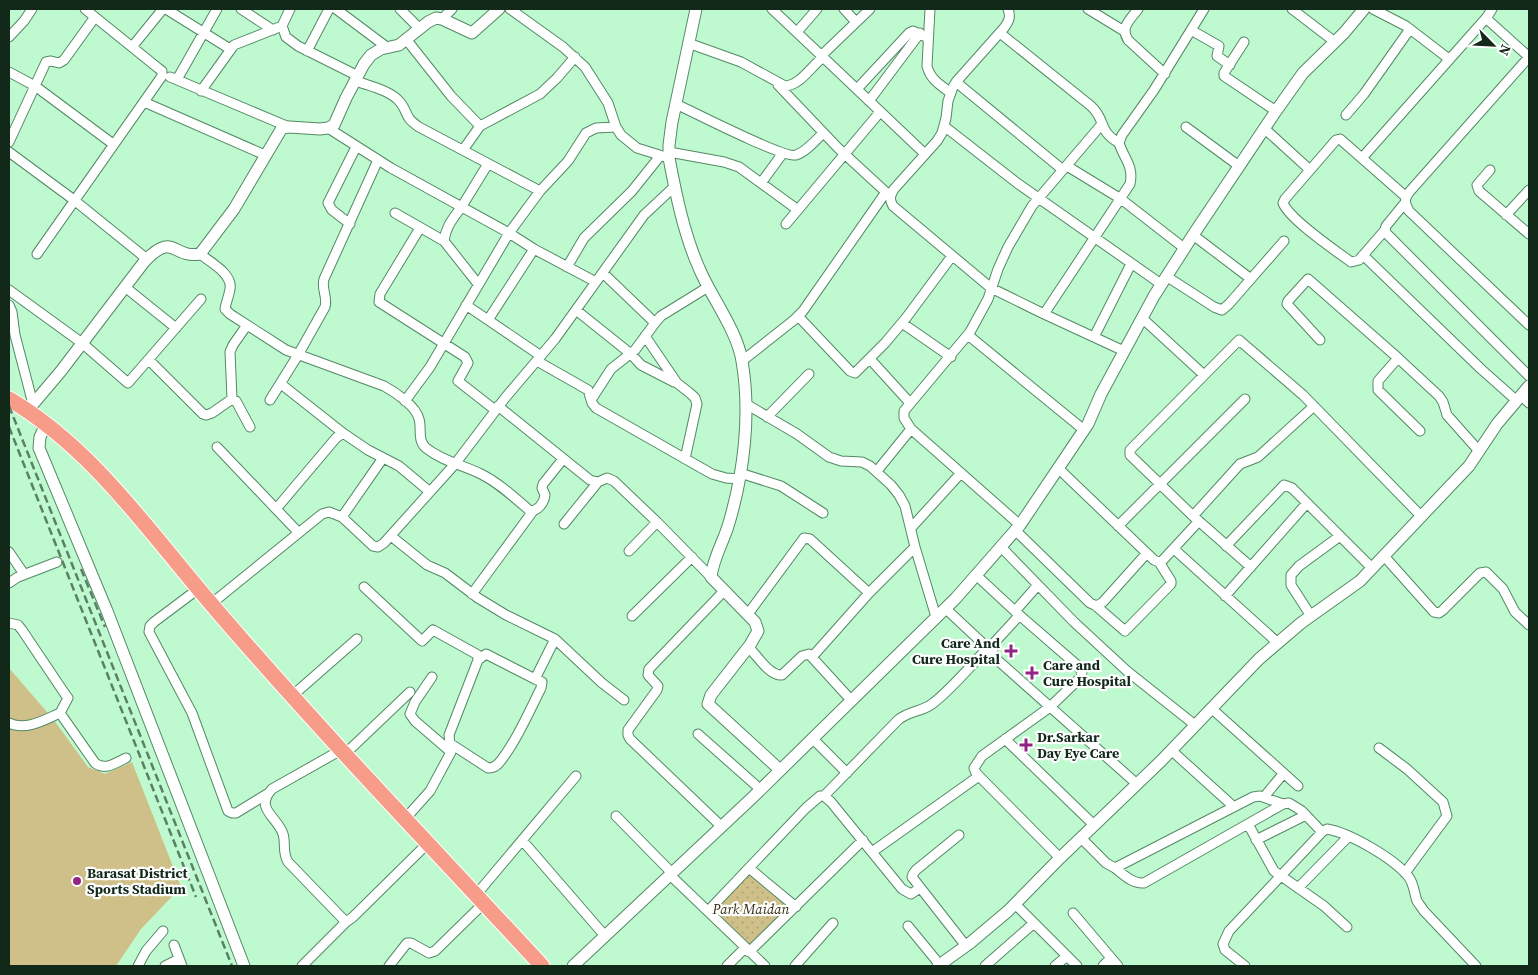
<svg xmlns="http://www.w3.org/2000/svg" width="1538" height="975" font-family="'Source Serif 4',serif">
  <defs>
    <pattern id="park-dots" width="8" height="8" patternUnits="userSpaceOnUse" patternTransform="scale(1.25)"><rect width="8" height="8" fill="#cfbf88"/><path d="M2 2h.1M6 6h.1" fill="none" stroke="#b1a475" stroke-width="1.8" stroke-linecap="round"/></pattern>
  </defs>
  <rect width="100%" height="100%" fill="#bff9cf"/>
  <!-- park -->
  <path fill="url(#park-dots)" d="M749 871 790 907 751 948 712 911Z"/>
  <!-- garden -->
  <path fill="#cfbf88" d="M9 668 53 719 88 767 105 774 132 762 181 887 141 929 116 966H9Z"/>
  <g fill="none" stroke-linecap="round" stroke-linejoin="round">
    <defs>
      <path id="minor" d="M166 9 230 49
        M241 9 273 30
        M290 9 282 26 286 37 298 46 358 76
        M336 9 388 48
        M400 9 419 28
        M510 9 563 47 585 67 608 103 616 127 621 135 637 148 669 158
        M772 9 825 59
        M844 9 856 22
        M930 9 927 66C930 79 940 85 951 93
        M1008 9C1011 17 1009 21 1004 28L956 82 953 87 948 101 946 118 942 133 937 141 894 189C890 196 889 199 893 206L991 288 1044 314 1124 351
        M1088 9 1124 31
        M1138 9C1130 20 1120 27 1128 40L1165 74
        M1292 9 1335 42
        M1373 9 1406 26 1449 59
        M1492 9 1487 17 1488 20 1529 57
        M442 19 452 9
        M1191 30 1219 46 1217 56 1230 65
        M797 32 817 9
        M1000 33 1091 106C1107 121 1097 130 1119 143
        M9 37 24 21 32 9
        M406 39 451 96 480 126
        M1244 42 1224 73V76L1276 111
        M688 43 741 62 785 86C800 85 810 68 821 59H825L925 154
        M132 47 162 10 165 9
        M307 51 329 9
        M822 55 870 9
        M1529 57 1411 190C1404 198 1404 202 1409 211L1529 325
        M9 72 35 86 113 144
        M170 77 175 79 179 76 217 9
        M175 79 289 127
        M356 81C369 86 390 90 400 102 409 113 403 116 419 127L540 191
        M956 82 1063 170
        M778 85 838 148 889 195
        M857 89 909 33 913 31 928 38
        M201 91 234 45 282 26
        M869 101 920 33
        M144 102 265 155
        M676 104C693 112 785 159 796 155 806 152 816 140 823 133
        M1346 115 1364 94 1410 29
        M944 126 1017 183 1161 284
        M1186 127 1239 166
        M328 128 391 168 509 233 534 249 596 282
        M1264 128 1310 170
        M9 142 46 62 51 61 59 63 64 60 95 17
        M463 150 480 126 540 94 557 78 575 57
        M9 152 74 200 147 259
        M669 152 724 162 739 167 798 210
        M1362 158 1487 17
        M1067 166 1121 199 1184 248
        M1490 170 1477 185 1479 191 1529 234
        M761 183 783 153
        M1404 204 1386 226 1385 230 1387 234 1529 376
        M395 213 444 241
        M1506 215 1529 190
        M350 224 332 210 328 203 356 147
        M786 224 880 112
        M420 228 380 294 379 302 465 357 468 363 458 381 495 410
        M1385 230 1359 260 1351 262C1336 251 1289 219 1283 203L1285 199 1336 140 1340 139 1405 196
        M1193 235 1251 279
        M37 254 162 76V71L158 68 85 9
        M200 254C210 262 233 274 230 289 229 296 226 302 225 309L230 314 286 350 384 386C395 392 416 406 419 419 422 429 417 440 426 448 442 461 463 465 481 474 499 483 515 498 530 511 538 511 544 503 545 495L542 488 543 484 563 459
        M1363 255 1481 369 1517 401
        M567 267 584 238 632 191 660 156
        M603 273 655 323
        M1166 276 1214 307 1222 310 1229 304 1284 241
        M478 284 444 241C446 225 454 218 462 206 471 192 479 178 488 164
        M125 287 176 328
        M9 290 82 343 128 383 201 299
        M9 305 12 312 15 335 33 404
        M466 305 541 356
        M576 310 631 354 641 365 674 382
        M1044 314 1130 184C1134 166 1124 159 1119 143L1122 135 1154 90 1204 9
        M798 316 850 371 855 373 885 343 906 318 952 256
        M1142 318 1204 375
        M488 320 534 249
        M902 323 951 357
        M968 335 1084 430
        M645 336 677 383 691 394 695 398 697 404 685 459
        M1094 337 1131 264
        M1320 340 1287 304 1288 301 1308 279 1398 358 1439 396 1443 402 1447 415 1479 451
        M1398 358 1378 381V390L1420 431
        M870 359 910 403
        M149 360 203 414 206 415 212 413 232 399 236 401 250 427
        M537 361 588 390 592 403 596 408 712 474 726 478 739 479
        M742 361 794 320 803 311 886 192
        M281 384 343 433
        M1522 396 1529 403
        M232 399 230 352 233 345 247 325
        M270 400 298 355 325 307C328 297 321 289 324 279L378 160
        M591 400 611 369 635 350 655 323 661 316 708 287
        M405 401 430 367 509 233 540 191 568 161 586 133 596 128 616 127
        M746 404 797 434 829 457 841 461 862 462 870 466 891 485 899 495 905 506 915 547 936 617
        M498 406 590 480 598 482 607 478 614 481 657 522 711 577
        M767 417 809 374
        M217 447 298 532
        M1059 469 1154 560 1159 562 1162 561 1199 521
        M877 471 911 429
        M740 473 781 486 823 513
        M276 509 336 438 343 433 368 450 399 466 430 492
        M1193 516 1240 464 1258 457 1314 406
        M342 517 383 458
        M564 524 598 482
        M1020 525 911 429 904 418V411L970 332 988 299 998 269 1008 247 1032 206 1102 124
        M1118 526 1245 399
        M911 528 961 473
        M1015 530 1090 603C1095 606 1098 606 1103 602L1147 553
        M391 536 427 565 445 573 478 598 506 615 555 639 602 683 624 700
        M1226 546 1284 485 1292 488 1372 568
        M1001 547 1074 622 1127 671 1195 725
        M1174 549 1278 643
        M629 551 657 522
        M9 552 24 574
        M1384 556 1434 612 1439 613 1443 610 1480 573 1486 572 1503 589 1515 612 1529 625
        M1251 567 1193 516 1130 455V450L1239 340 1303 395 1421 516
        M976 575 1018 614 1016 619 994 643 992 647 994 657 1137 784
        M9 583 18 577 57 562
        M364 587 422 641 433 630 478 655V660L449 735 451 752 430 791 405 819
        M198 589 154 622 150 626 149 632 192 713 228 811 232 813H236L267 794
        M472 594 533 511
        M1225 596 1307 503
        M211 604 322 514 329 512 342 517 373 546 378 547 384 543 455 464 505 398 555 339 644 215 675 186
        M1095 605 1125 631 1171 584V581L1159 562
        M945 608 992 652
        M1015 611 1038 585
        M748 614 804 538 810 539 869 593
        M1018 614 1078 666 1082 672 1081 677 1050 707 982 756 974 768 976 773 1060 858
        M632 616 692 557
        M1311 616 1291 585V575L1299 566 1340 536
        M9 623 18 625 22 630 65 694 68 698 60 713 95 763C105 771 115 763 126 758
        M750 645 751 650C759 658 770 676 782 675L802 656 809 654 851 700
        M813 656 869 593 915 547
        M478 660 486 654 535 679 555 639
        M432 677 415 702 410 714 415 721 451 752
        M292 696 357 639
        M1211 708 1298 786
        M9 723C26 731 44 720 60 713
        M698 734 760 789
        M812 738 847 773
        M1005 739 1094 825
        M451 744 488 768C492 768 495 767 498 764 514 746 530 710 541 688L542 682 535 679
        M1379 748 1407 769 1443 802 1447 816 1405 873
        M341 750 272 789C254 809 277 816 283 834 286 843 282 852 288 862L346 922 353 917 428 843
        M1171 750 1234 807
        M345 754 410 692
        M824 796 898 720C909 711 921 712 932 704 951 690 971 665 988 648
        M1264 797 1283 774
        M616 816 672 873
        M1248 824 1274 871 1324 906 1347 927
        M721 826 630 739 628 735V730L657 690 658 686 648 675 649 669 724 591
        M959 835 916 870 913 874 912 877 966 946
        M1081 838 1106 863 1115 868 1253 797 1260 796 1283 804
        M522 840 605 936
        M1256 840 1306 815
        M872 852 979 776
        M749 868 796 907
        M1115 868C1123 874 1132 884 1144 883L1283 804 1289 803 1302 811 1322 832 1327 829C1350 833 1393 858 1408 876 1414 883 1414 893 1417 901 1419 904 1422 908 1424 911L1476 966
        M670 875 765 966
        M1298 888 1348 837
        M476 895 576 776
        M1015 904 1077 966
        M708 911 806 808 820 796H824L831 802 902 889 911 894 920 888
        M1073 913 1118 966
        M908 926 940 965
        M174 945 182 966
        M749 952 863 840
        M138 966 146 951 163 931
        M165 966 179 959
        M302 966 346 922
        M389 966 407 943H411L429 953 435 951 484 903
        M727 966 745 948
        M795 966 833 923
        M985 966 1034 923
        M1055 966 1067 956
        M1103 966 1111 958
        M1245 966 1225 950 1223 944 1229 931 1322 832"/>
      <path id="tertiary" d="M696 9 672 122 669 145V158C676 195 684 234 699 268 711 297 737 330 742 361 751 414 744 472 729 523 724 541 713 558 711 577L755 622 758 631 750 645 711 695 708 704 780 770
        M28 410 61 371 144 262C174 230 172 259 200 254L234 209 282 128 289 127 320 129 328 128 334 125 346 98 364 64 371 55 381 49 399 45 428 22 436 18 442 19 472 33 499 9
        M46 424 40 437 39 448 107 611 244 966
        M573 966 753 797 956 598 1020 525 1088 424 1101 394 1154 296 1193 235 1276 111 1303 73 1344 33 1364 9
        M938 966 970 943 1008 911 1060 858 1161 761 1259 659 1301 623 1360 581 1469 466 1497 424 1529 386"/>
      <path id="trunk" d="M9 399C97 451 153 538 219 613 323 734 434 849 542 966"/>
    </defs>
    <!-- minor casing -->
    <use href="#minor" stroke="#538965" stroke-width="11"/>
    <!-- tertiary casing -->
    <use href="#tertiary" stroke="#538965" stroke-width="13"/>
    <!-- trunk casing -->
    <use href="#trunk" stroke="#fff" stroke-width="17"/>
    <!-- minor -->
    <use href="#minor" stroke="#fff" stroke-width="9"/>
    <!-- tertiary -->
    <use href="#tertiary" stroke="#fff" stroke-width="11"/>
    <!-- trunk -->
    <use href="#trunk" stroke="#f69c88" stroke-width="15"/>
    <!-- rail -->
    <path stroke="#5a8065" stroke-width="2.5" stroke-dasharray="8 4" stroke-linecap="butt" d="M9 406 232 966
      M9 427 196 897
      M81 569 105 627"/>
  </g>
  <!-- markers -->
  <g fill="#922485" stroke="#fff" stroke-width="2">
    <path d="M1008.5 643.5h5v5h5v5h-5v5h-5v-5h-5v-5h5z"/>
    <path d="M1029.5 665.5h5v5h5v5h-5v5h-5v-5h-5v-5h5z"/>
    <path d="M1023.5 737.5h5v5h5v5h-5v5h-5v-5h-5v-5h5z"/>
    <circle cx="77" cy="881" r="5"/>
  </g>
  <g text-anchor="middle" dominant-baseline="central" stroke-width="4.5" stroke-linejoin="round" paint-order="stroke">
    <!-- poi labels -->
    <g font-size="14" font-weight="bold" fill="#12291a" stroke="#fff" text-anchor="start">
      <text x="1000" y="643" text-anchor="end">Care And<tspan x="1000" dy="16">Cure Hospital</tspan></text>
      <text x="1043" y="665">Care and<tspan x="1043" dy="16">Cure Hospital</tspan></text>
      <text x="1037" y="737">Dr.Sarkar<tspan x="1037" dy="16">Day Eye Care</tspan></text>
      <text x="87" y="873">Barasat District<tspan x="87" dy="16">Sports Stadium</tspan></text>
    </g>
    <!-- park labels -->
    <g font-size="14" font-style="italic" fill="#362f13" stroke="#fff">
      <text x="751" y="909">Park Maidan</text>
    </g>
  </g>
  <!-- border -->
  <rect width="1538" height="975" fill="none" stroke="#12291a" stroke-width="20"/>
  <!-- north arrow -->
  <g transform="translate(1493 45) rotate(114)" stroke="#ffffff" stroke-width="4" paint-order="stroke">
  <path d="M0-4L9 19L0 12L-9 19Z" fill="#12291a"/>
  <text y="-8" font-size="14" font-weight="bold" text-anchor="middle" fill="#12291a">N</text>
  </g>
</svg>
